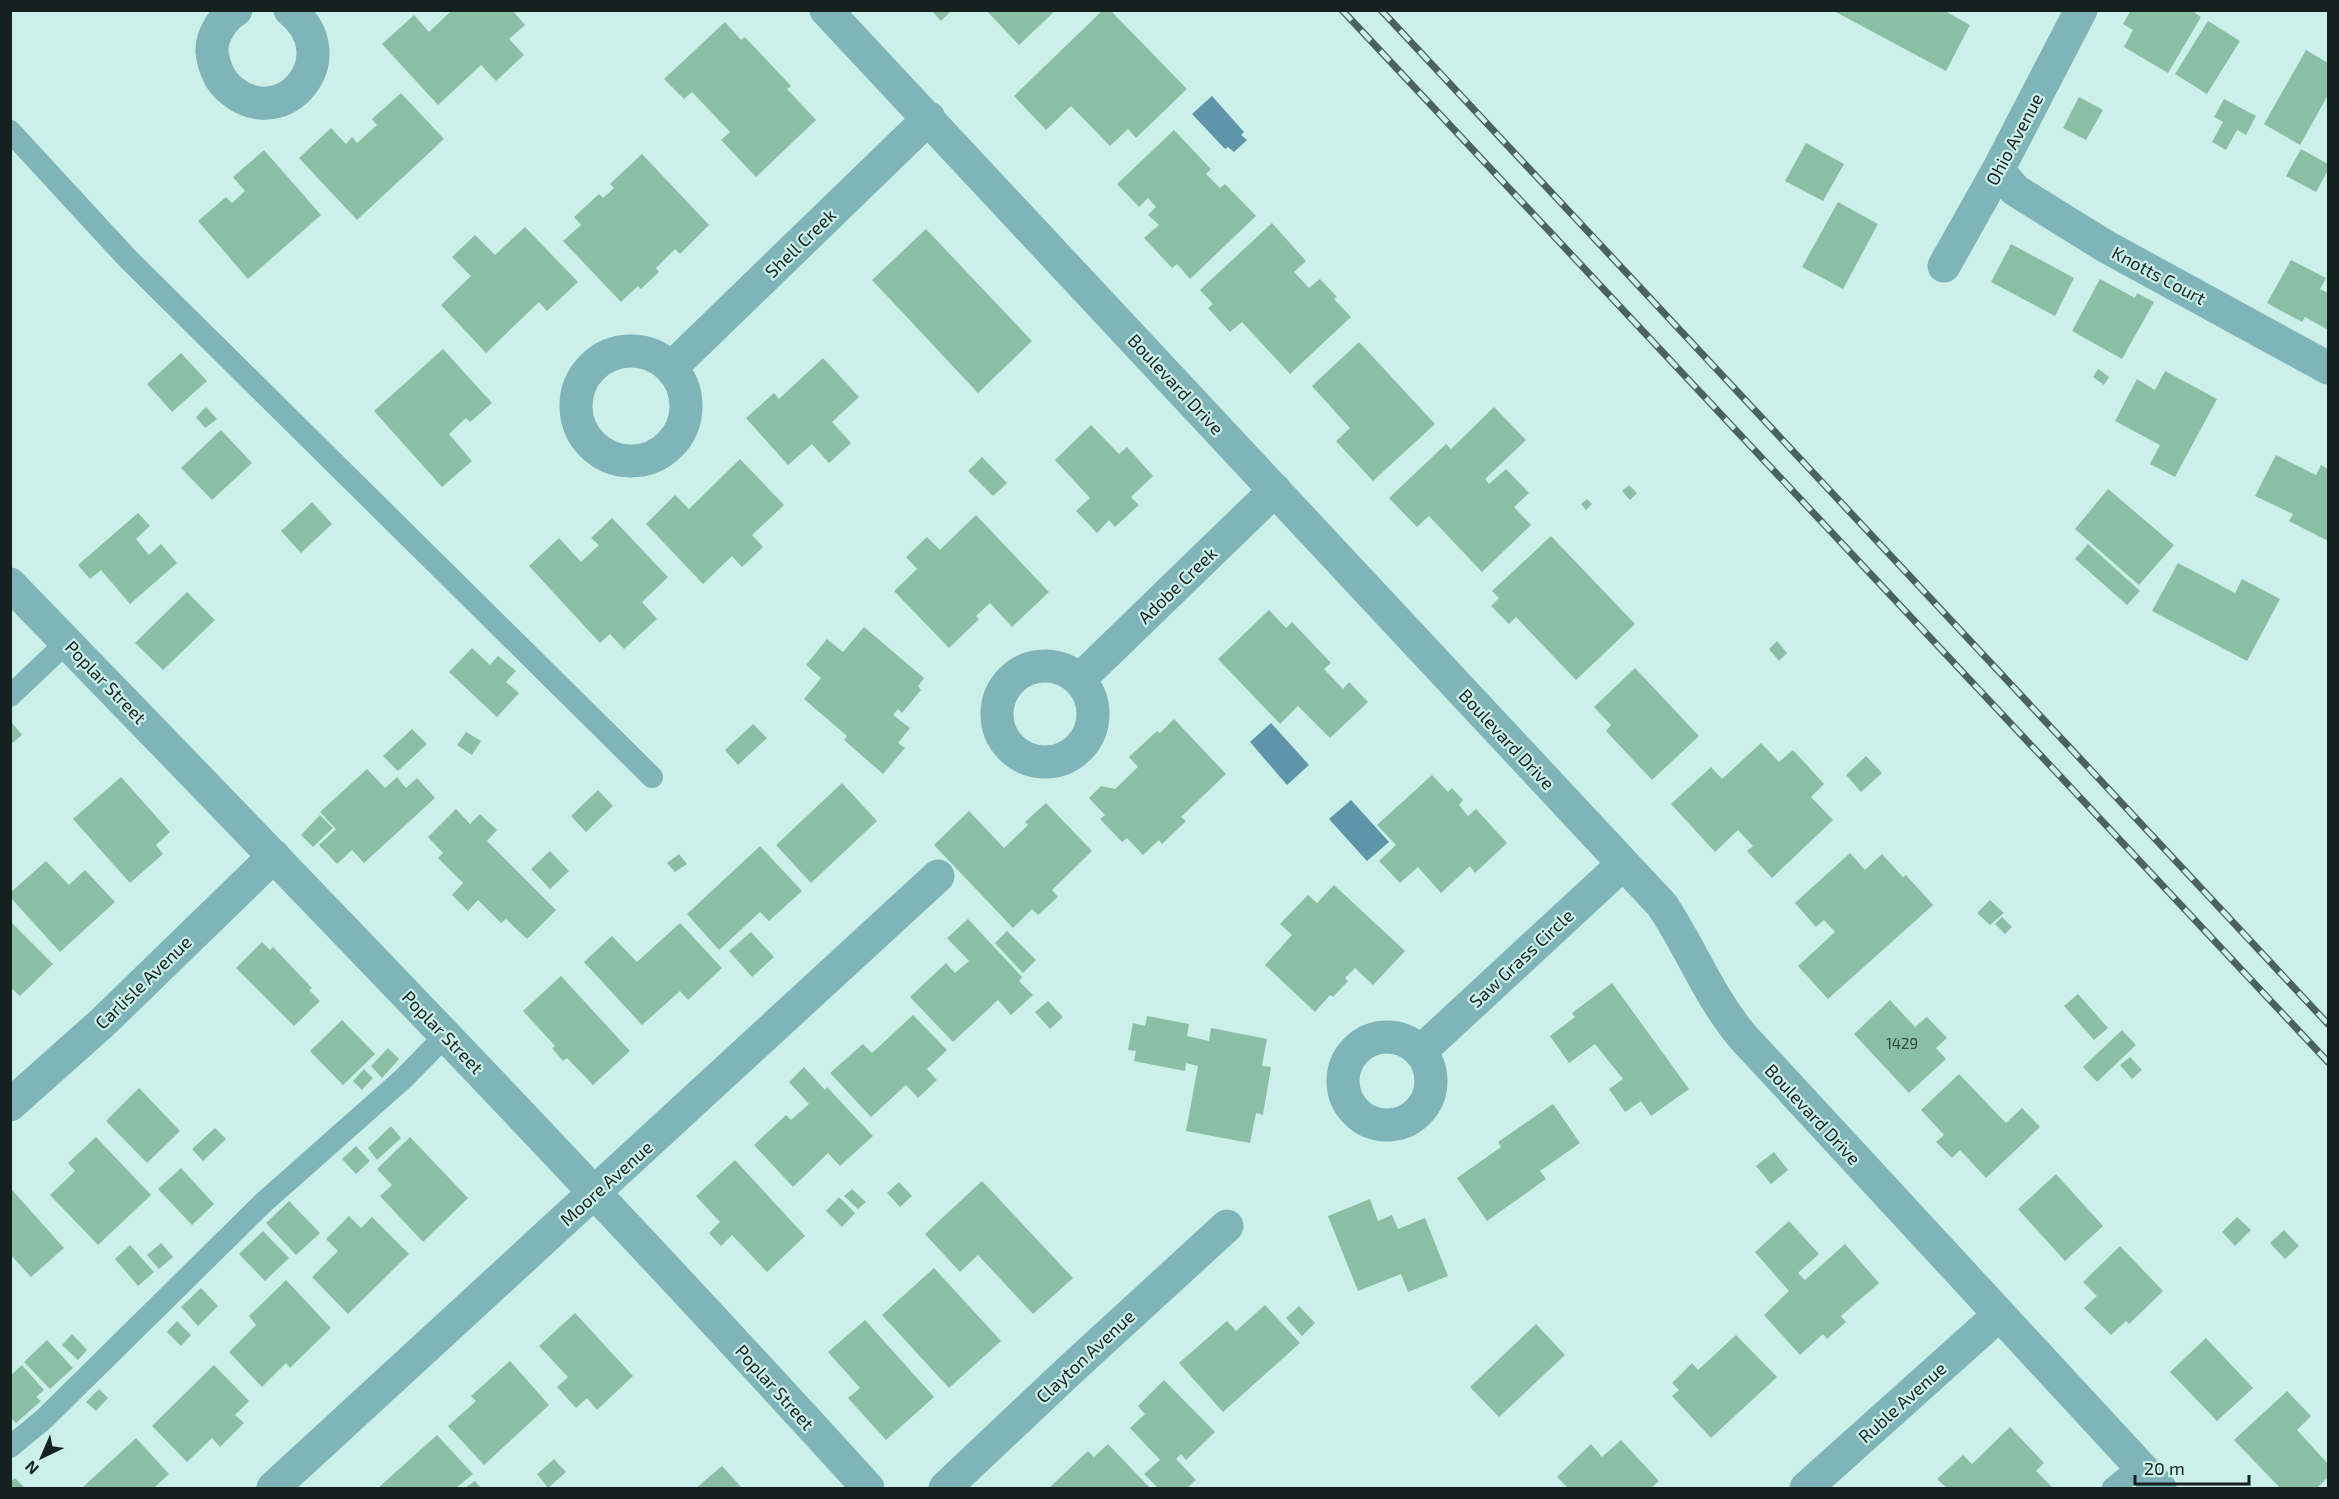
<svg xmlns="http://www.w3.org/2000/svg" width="2339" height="1499" font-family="'Exo 2',sans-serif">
  <rect width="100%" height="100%" fill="#cbf0e9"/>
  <!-- water -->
  <path fill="#5e95a9" d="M1212 96 1244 132 1241 135 1247 140 1234 152 1228 147 1225 149 1192 114Z
    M1271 723 1309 765 1287 785 1250 742Z
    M1351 800 1389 842 1367 861 1329 819Z"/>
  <!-- building -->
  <path fill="#8bbfa5" d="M452 10H512L525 25 509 39 524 55 496 81 481 65 438 105 382 44 414 15 429 32Z
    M931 10H952L941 21Z
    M986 10H1056L1019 45Z
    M1103 10H1110L1187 89 1136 138 1128 129 1110 146 1071 106 1046 130 1014 96Z
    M1832 10H1943L1970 25 1946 71Z
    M2131 10H2191L2201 17 2168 73 2124 47 2133 30 2123 24Z
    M2208 21 2240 41 2207 94 2175 74Z
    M725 22 741 40 745 37 791 86 787 89 816 120 756 177 721 140 730 132 692 92 684 99 664 79Z
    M2306 50 2328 63V95L2300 145 2264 124Z
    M401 93 444 139 357 220 299 158 331 128 346 144 352 137 357 143 377 125 372 119Z
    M2079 97 2103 110 2086 140 2063 128Z
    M2224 99 2256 116 2246 135 2237 130 2226 150 2212 142 2223 122 2214 117Z
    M1174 130 1211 169 1206 174 1220 188 1225 184 1256 216 1190 279 1177 264 1172 268 1144 238 1159 225 1148 215 1156 207 1148 198 1139 207 1117 184Z
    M1806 143 1844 164 1823 201 1785 181Z
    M2301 149 2328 164V170L2316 192 2286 176Z
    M264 150 321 215 248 279 198 221 226 197 232 203 245 191 233 177Z
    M642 154 709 225 680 254 675 249 656 268 659 272 641 289 638 286 621 302 563 241 581 225 574 217 599 194 603 198 614 188 610 184Z
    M1838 202 1878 224 1843 289 1802 267Z
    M1272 223 1306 261 1294 272 1309 288 1320 279 1337 297 1334 299 1351 317 1290 374 1242 322 1230 332 1208 308 1213 304 1200 290Z
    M525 227 578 282 547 311 539 302 486 353 441 305 471 276 452 257 475 235 495 255Z
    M926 229 1032 341 978 393 872 280Z
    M2011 244 2074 278 2055 316 1991 282Z
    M2291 260 2326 278 2320 289 2328 293V330L2305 317 2302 322 2267 303Z
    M2100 279 2135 298 2137 293 2154 302 2122 359 2072 331Z
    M1359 342 1435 424 1373 481 1336 441 1350 428 1312 386Z
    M443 349 492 403 470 422 466 418 449 434 472 461 442 487 374 411Z
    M181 353 207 381 172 412 147 384Z
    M823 358 859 397 832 422 851 443 829 463 812 444 788 465 746 418 774 393 779 399Z
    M2098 369 2109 377 2104 385 2093 377Z
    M2165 371 2217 399 2175 477 2150 464 2160 445 2115 421 2137 379 2155 390Z
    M206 407 217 419 205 428 196 417Z
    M1494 407 1526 440 1485 479 1489 484 1506 469 1529 493 1514 507 1531 525 1482 572 1429 516 1417 527 1389 498 1446 444 1451 449Z
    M1091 425 1119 454 1127 447 1153 476 1131 497 1139 505 1115 527 1109 520 1097 533 1076 511 1090 498 1055 460Z
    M221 430 252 463 212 500 181 468Z
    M2276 455 2316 475 2321 465 2328 469V541L2289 521 2293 514 2255 496Z
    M982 457 1007 483 993 496 968 471Z
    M740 459 784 505 752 535 763 547 742 567 732 556 703 584 646 524 675 495 689 509Z
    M1629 485 1637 493 1630 500 1622 491Z
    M2108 489 2174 545 2139 585 2075 529Z
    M1587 499 1592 504 1586 510 1581 504Z
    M312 502 332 524 301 553 281 531Z
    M138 513 150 526 136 539 149 555 161 544 177 563 130 604 101 570 90 579 78 565Z
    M976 515 1049 592 1012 627 990 603 976 616 979 619 949 648 894 591 917 569 906 557 927 537 940 550Z
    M612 518 668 577 642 602 657 619 624 649 610 634 600 643 529 566 559 538 581 562 599 545 591 538Z
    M1551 536 1635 624 1576 680 1516 617 1509 624 1491 606 1499 598 1492 591Z
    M2088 544 2140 591 2127 605 2075 559Z
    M2178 563 2235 593 2242 579 2280 599 2247 661 2152 611Z
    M187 592 215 620 163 670 135 643Z
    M1269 610 1286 628 1292 622 1331 663 1324 669 1343 689 1349 682 1368 702 1330 738 1298 706 1280 724 1218 659Z
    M864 627 924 678 918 686 921 690 902 713 898 709 893 715 910 728 898 743 905 748 883 774 844 740 847 736 804 699 821 678 806 665 827 639 843 652Z
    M1777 641 1787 653 1779 661 1769 649Z
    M472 648 490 665 498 656 516 671 506 682 519 693 497 717 449 672Z
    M1635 668 1699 736 1652 780 1606 731 1611 725 1594 707Z
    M1174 719 1226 774 1181 817 1186 821 1162 844 1159 840 1143 855 1127 838 1122 842 1100 819 1105 815 1089 798 1101 786 1115 789 1138 767 1129 757 1157 731 1160 733Z
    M12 723 22 735 10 745V724Z
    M753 724 767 738 738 765 725 750Z
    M412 729 427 744 398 771 383 756Z
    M466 732 481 741 472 755 457 745Z
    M1761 743 1779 762 1793 750 1824 784 1811 797 1833 820 1772 878 1747 851 1753 846 1738 830 1715 852 1671 804 1711 767 1722 779Z
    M1866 756 1882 773 1861 792 1846 775Z
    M367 769 385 788 397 777 406 788 417 778 435 798 364 863 352 850 337 864 319 845 336 829 320 812Z
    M1432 775 1448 792 1452 788 1463 800 1459 805 1468 816 1476 809 1507 843 1475 873 1470 866 1441 893 1418 867 1400 883 1379 861 1396 845 1377 825Z
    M121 777 170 832 156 845 163 854 130 883 73 819Z
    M842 783 877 821 811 883 776 845Z
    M598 790 613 806 586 832 571 816Z
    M1046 803 1092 851 1052 890 1058 897 1038 915 1032 909 1013 928 934 845 969 811 1004 848 1028 825 1025 822Z
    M456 809 470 824 480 814 497 830 487 841 556 910 527 939 506 919 501 923 478 900 468 911 452 895 463 883 438 858 443 853 428 837Z
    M320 815 333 828 313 847 301 835Z
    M760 846 802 891 769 921 760 912 719 950 687 914Z
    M550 851 569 871 550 889 531 869Z
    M1850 853 1865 870 1882 854 1903 877 1906 875 1933 905 1828 999 1798 966 1835 932 1824 920 1816 927 1795 903Z
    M679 854 687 864 675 872 667 863Z
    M46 861 69 885 85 870 115 902 60 952 10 897V893Z
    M1334 885 1405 951 1373 985 1355 968 1345 978 1348 981 1333 997 1330 995 1315 1012 1265 965 1292 935 1280 924 1308 895 1317 903Z
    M1990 900 2004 913 1990 925 1977 913Z
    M2002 917 2012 927 2005 934 1995 924Z
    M968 919 1022 977 1019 981 1033 995 1011 1015 998 1000 953 1042 910 997 946 963 955 973 969 961 947 938Z
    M10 921 53 964 20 996 10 987Z
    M680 923 722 968 688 1000 680 991 642 1025 584 962 612 936 637 962Z
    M1007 931 1036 960 1023 973 995 943Z
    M751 932 774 957 752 977 729 951Z
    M262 942 270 950 273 947 312 988 309 990 320 1001 294 1026 236 968Z
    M561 976 630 1051 593 1085 567 1058 563 1061 552 1048 555 1046 523 1011Z
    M1612 983 1689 1089 1651 1116 1641 1101 1625 1112 1609 1089 1623 1079 1595 1044 1569 1063 1550 1036 1575 1017 1572 1013Z
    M2078 994 2108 1028 2094 1040 2064 1006Z
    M1890 1000 1915 1027 1927 1017 1947 1038 1936 1048 1946 1059 1909 1093 1854 1034Z
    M1048 1001 1063 1017 1050 1029 1035 1012Z
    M913 1015 947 1050 927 1069 937 1080 918 1098 906 1085 871 1117 830 1073 863 1044 872 1053Z
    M1147 1016 1189 1024 1187 1036 1209 1041 1211 1028 1267 1039 1262 1066 1271 1067 1263 1115 1256 1113 1250 1143 1186 1131 1198 1066 1186 1063 1185 1071 1134 1061 1136 1051 1128 1050 1133 1023 1145 1026Z
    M342 1020 375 1054 343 1085 310 1051Z
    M2122 1030 2136 1045 2097 1082 2083 1067Z
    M388 1048 399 1059 382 1078 371 1066Z
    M2130 1057 2142 1070 2132 1079 2120 1065Z
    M804 1067 825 1090 827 1087 873 1136 840 1166 828 1153 793 1187 754 1145 786 1115 791 1120 809 1104 789 1082Z
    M364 1069 373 1078 362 1090 353 1081Z
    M1959 1074 2006 1123 2022 1108 2040 1127 1986 1178 1960 1150 1952 1158 1936 1142 1944 1135 1921 1110Z
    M139 1088 180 1131 147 1163 106 1121Z
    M1553 1104 1580 1143 1540 1171 1546 1179 1487 1221 1457 1178 1501 1147 1498 1142Z
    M391 1126 401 1138 377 1160 368 1148Z
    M215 1128 226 1139 203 1161 192 1149Z
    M96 1137 151 1195 98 1245 50 1195 75 1171 68 1163Z
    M410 1137 468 1198 423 1242 380 1196 392 1185 377 1169Z
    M356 1146 370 1161 356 1174 342 1159Z
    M1774 1152 1788 1170 1771 1184 1756 1166Z
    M735 1160 805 1236 767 1272 732 1235 721 1246 709 1233 720 1222 696 1196Z
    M181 1168 214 1204 192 1225 158 1189Z
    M2056 1174 2103 1226 2065 1261 2018 1209Z
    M982 1181 1073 1278 1033 1314 978 1255 960 1272 925 1234Z
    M899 1182 912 1196 900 1207 887 1193Z
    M852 1189 866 1202 858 1209 844 1196Z
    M12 1190 64 1248 31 1277 10 1254Z
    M839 1197 855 1213 842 1227 826 1211Z
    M1370 1199 1378 1221 1392 1215 1398 1229 1425 1218 1448 1276 1408 1292 1401 1274 1358 1291 1328 1216Z
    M289 1201 320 1233 296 1255 266 1223Z
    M349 1216 361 1228 372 1217 409 1254 348 1314 312 1277 338 1251 326 1239Z
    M2237 1217 2251 1230 2235 1246 2222 1232Z
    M1789 1221 1819 1254 1798 1273 1805 1280 1845 1244 1879 1283 1841 1316 1846 1322 1827 1339 1823 1334 1800 1355 1764 1315 1789 1291 1755 1252Z
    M2284 1230 2299 1246 2285 1259 2270 1243Z
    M263 1231 289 1258 265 1281 239 1254Z
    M161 1243 173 1257 159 1269 147 1255Z
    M130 1245 154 1272 138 1286 115 1259Z
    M2120 1246 2163 1291 2129 1324 2126 1321 2111 1335 2084 1308 2097 1296 2083 1282Z
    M934 1268 1001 1341 949 1388 882 1315Z
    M286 1280 331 1328 290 1368 286 1363 262 1387 229 1352 256 1325 249 1316Z
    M201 1288 218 1306 198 1326 181 1307Z
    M1265 1305 1300 1343 1223 1412 1179 1363 1227 1321 1236 1331Z
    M1299 1306 1315 1323 1302 1336 1286 1318Z
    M575 1313 633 1376 597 1410 587 1398 576 1408 557 1387 568 1377 539 1346Z
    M865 1320 934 1397 886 1440 848 1398 860 1388 828 1352Z
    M177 1321 191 1335 181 1346 167 1332Z
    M1536 1324 1565 1355 1499 1417 1470 1387Z
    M72 1334 87 1350 78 1360 62 1345Z
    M1736 1335 1777 1377 1711 1438 1672 1396 1679 1390 1672 1383 1692 1363 1698 1370Z
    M2206 1338 2253 1388 2217 1421 2170 1372Z
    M47 1340 73 1368 50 1389 24 1362Z
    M510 1361 549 1405 484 1465 448 1426 476 1401 471 1396Z
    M22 1365 44 1390 36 1397 41 1401 16 1423 10 1417V1376Z
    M214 1365 249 1401 235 1415 244 1423 220 1447 212 1438 187 1462 152 1426Z
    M1164 1380 1215 1432 1186 1460 1181 1454 1176 1459 1196 1480 1187 1488H1158L1144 1474 1160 1460 1130 1428 1145 1414 1138 1406Z
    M99 1389 108 1398 96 1411 86 1402Z
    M2287 1391 2311 1416 2297 1430 2328 1464V1477L2317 1488H2280L2234 1440Z
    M2010 1427 2044 1463 2036 1471 2053 1488H1947L1937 1479 1963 1455 1972 1464Z
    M437 1435 473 1474 456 1488H378Z
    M136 1438 169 1474 154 1488H82Z
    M1621 1440 1659 1481 1651 1488H1568L1557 1477 1591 1444 1602 1457Z
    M1108 1444 1150 1488H1049L1088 1451 1094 1457Z
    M554 1459 566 1472 548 1488 537 1474Z
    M722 1466 742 1488H696Z
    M15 1478 25 1488H10V1482Z
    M475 1481 481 1488H465Z"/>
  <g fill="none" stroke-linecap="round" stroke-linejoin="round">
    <!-- lane -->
    <path stroke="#7fb4b9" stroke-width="22" d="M10 131 129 260 652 777
      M10 696 67 642
      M10 1447 44 1419 263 1203 404 1078 447 1034
      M2113 1488 2140 1466"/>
    <!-- street -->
    <path stroke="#7fb4b9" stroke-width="33" d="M236 10C223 18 211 36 212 52 214 68 219 81 232 91 284 133 348 57 290 10
      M826 10 1662 905C1691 948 1709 997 1743 1037L2160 1488
      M1998 170 2015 190 2105 246 2328 368
      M1944 266 1998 170 2081 10
      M576 406a55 55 0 1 1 110 0a55 55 0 1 1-110 0Z
      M671 368 929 118
      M10 584C299 882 589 1181 868 1488
      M997 714a48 48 0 1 1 96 0a48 48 0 1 1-96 0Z
      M1079 680 1275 490
      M1343 1081a44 44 0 1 1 88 0a44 44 0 1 1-88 0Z
      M1420 1052 1623 864
      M10 1105 102 1023 274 856
      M273 1488 938 876
      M945 1488 1071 1369 1227 1226
      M1806 1488 1999 1315"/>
    <defs>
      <path id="rail" d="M1342 10 2328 1062
        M1381 10 2328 1024"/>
    </defs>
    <!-- rail casing -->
    <use href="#rail" stroke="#4d625e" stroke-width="7"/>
    <!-- rail -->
    <use href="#rail" stroke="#cbf0e9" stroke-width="4.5" stroke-dasharray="14" stroke-linecap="butt"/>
  </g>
  <g text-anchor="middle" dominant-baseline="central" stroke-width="4.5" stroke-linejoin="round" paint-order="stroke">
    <!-- number labels -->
    <g font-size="15" fill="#324840">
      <text x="1902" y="1043">1429</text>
    </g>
    <!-- street labels -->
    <g font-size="18" fill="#14211f" stroke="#cbf0e9">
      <text transform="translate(2014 139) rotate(-62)">Ohio Avenue</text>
      <text transform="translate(800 243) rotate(-44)">Shell Creek</text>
      <text transform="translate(2159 275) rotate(28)">Knotts Court</text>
      <text transform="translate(1176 384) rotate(47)">Boulevard Drive</text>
      <text transform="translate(1177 585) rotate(-44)">Adobe Creek</text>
      <text transform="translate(106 682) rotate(46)">Poplar Street</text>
      <text transform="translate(1507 739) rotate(47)">Boulevard Drive</text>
      <text transform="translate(1521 958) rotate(-43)">Saw Grass Circle</text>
      <text transform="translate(143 982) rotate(-44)">Carlisle Avenue</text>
      <text transform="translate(443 1032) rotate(46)">Poplar Street</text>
      <text transform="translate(1813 1114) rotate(47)">Boulevard Drive</text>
      <text transform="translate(606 1183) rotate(-42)">Moore Avenue</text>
      <text transform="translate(1085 1356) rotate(-43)">Clayton Avenue</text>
      <text transform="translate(775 1387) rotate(48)">Poplar Street</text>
      <text transform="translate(1902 1402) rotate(-42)">Ruble Avenue</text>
    </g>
  </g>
  <!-- border -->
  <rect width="2339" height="1499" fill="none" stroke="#14211f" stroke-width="24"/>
  <!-- north arrow -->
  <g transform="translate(42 1457) rotate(224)" stroke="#cbf0e9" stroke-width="4.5" paint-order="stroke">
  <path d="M0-4.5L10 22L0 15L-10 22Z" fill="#14211f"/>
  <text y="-9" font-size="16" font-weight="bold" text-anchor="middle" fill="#14211f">N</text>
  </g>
  <!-- scale -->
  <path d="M2135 1475v9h114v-9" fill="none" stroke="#14211f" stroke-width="3"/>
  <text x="2144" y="1475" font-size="18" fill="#14211f" stroke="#cbf0e9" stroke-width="4.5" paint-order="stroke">20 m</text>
</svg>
